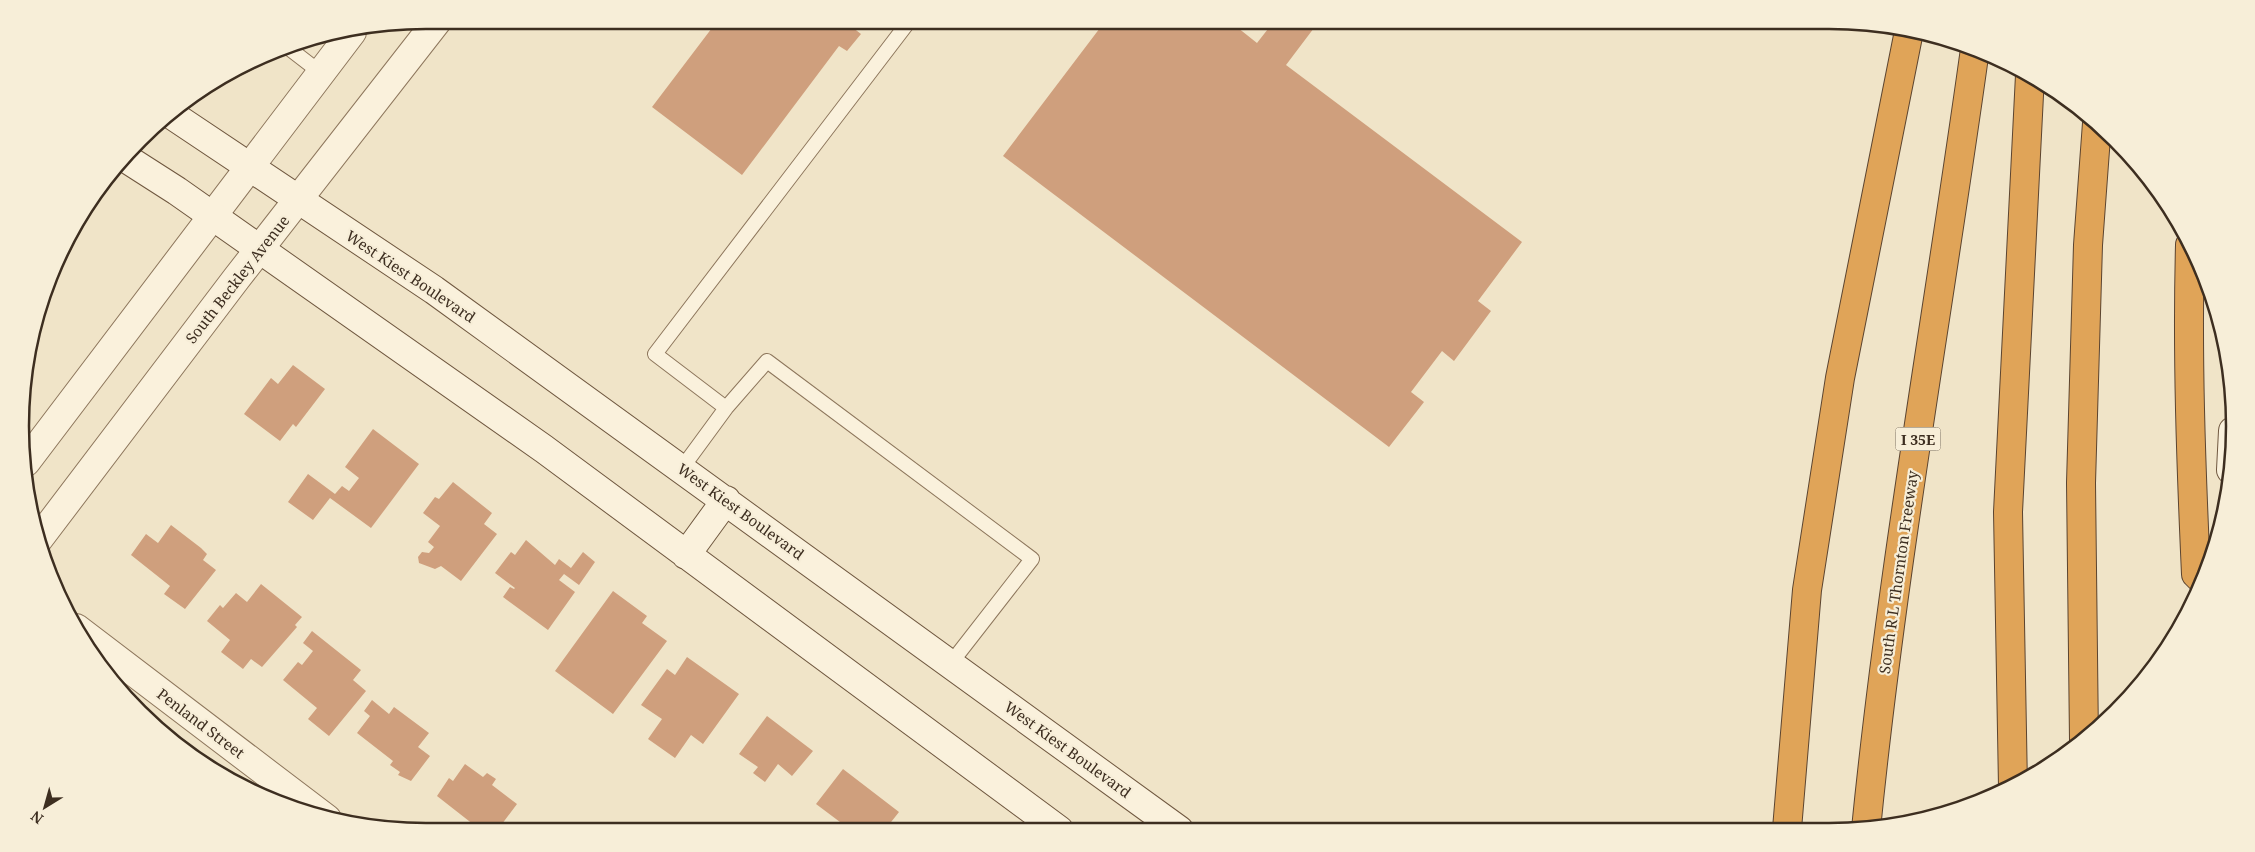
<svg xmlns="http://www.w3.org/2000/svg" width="2255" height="852" font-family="'Noto Serif',serif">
  <rect width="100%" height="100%" fill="#f0e4c8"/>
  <!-- building -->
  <path fill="#cf9f7d" d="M718 20H857L852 27 861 34 847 51 839 46 742 175 652 107Z
    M1106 20H1228L1257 43 1275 20H1320L1286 65 1522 242 1478 301 1491 311 1454 361 1442 351 1411 392 1424 402 1389 447 1003 156Z
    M88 207 92 210 76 232 78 234 69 247 72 249 59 266 56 264 74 223Z
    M293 365 325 389 296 427 293 424 280 441 244 414 271 378 278 384Z
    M373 429 419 464 371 528 330 498 313 520 288 502 308 474 335 494 342 486 349 491 359 478 345 467Z
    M453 482 492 513 484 524 497 534 461 581 441 566 435 569 419 563 418 557 422 552 429 553 434 547 428 542 440 526 423 513 435 497 439 499Z
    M171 525 201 548 207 554 203 560 216 570 185 609 164 594 170 586 131 555 146 534 158 543Z
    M526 540 555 565 559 559 571 568 583 552 595 562 579 585 564 574 559 580 575 592 548 630 503 597 510 587 514 589 515 588 495 573 511 552 515 555Z
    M261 584 302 617 295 625 297 627 262 667 251 659 243 669 221 652 230 640 207 621 220 605 223 608 236 593 247 602Z
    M613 591 647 616 642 623 667 641 613 714 555 671Z
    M312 631 361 670 353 680 366 691 329 736 308 719 317 708 283 680 298 662 302 665 313 651 303 643Z
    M687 657 739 694 703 744 691 735 675 758 648 739 662 719 641 705 667 669 675 675Z
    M372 700 389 714 394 707 429 733 418 747 430 756 411 781 398 775 400 772 390 765 393 761 357 733 370 716 364 711Z
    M767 716 813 751 792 776 778 764 765 782 753 773 758 767 739 754Z
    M465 764 483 777 487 773 496 779 492 785 517 804 496 832H483L437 796 449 778 453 781Z
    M843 769 899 812 884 831H832L840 822 816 804Z
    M543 823 554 832H535Z"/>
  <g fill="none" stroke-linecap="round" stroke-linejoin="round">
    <defs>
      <path id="service" d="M286 46 321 73
        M726 408 767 361 1032 559 951 663
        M682 468 726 408 655 354 910 20"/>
      <path id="minor" d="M76 628 327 819"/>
      <path id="tertiary" d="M26 462 352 32
        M38 540 236 279 438 20"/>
      <path id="secondary" d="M169 113 434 290 1179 830
        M127 159 177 191 544 449 1059 830
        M2231 470 2233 431
        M686 555 726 500"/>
      <path id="motorway" d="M2190 245C2187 355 2191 464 2196 574L2200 578
        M2084 740 2081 483 2088 245 2097 123
        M2013 787 2008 512 2030 75
        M1787 829 1807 590 1840 378 1909 31
        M1866 829C1892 568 1939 309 1975 49"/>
    </defs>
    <!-- service casing -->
    <use href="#service" stroke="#8d765c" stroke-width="16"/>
    <!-- minor casing -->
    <use href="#minor" stroke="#8d765c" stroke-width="30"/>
    <!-- tertiary casing -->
    <use href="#tertiary" stroke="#8d765c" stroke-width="30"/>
    <!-- secondary casing -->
    <use href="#secondary" stroke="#6f573f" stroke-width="30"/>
    <!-- motorway casing -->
    <use href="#motorway" stroke="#5b4430" stroke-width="30"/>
    <!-- service -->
    <use href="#service" stroke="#faf1dc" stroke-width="14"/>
    <!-- minor -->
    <use href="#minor" stroke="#faf1dc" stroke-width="28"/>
    <!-- tertiary -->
    <use href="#tertiary" stroke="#faf1dc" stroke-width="28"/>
    <!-- secondary -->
    <use href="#secondary" stroke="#faf1dc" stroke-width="28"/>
    <!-- motorway -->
    <use href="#motorway" stroke="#e0a458" stroke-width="28"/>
  </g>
  <g text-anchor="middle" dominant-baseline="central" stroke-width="4.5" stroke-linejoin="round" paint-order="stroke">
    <!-- shield labels -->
    <rect fill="#f7eed8" stroke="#756857" stroke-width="1" x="1895.5" y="427.5" width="45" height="23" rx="4"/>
    <g font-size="14" font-weight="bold" fill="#3d2e20">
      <text x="1918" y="439">I 35E</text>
    </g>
    <!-- street labels -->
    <g font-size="15" fill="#3d2e20" stroke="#f7eed8">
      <text transform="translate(411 276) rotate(34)">West Kiest Boulevard</text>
      <text transform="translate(237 279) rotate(-52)">South Beckley Avenue</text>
      <text transform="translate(741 511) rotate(36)">West Kiest Boulevard</text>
      <text transform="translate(1898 572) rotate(-82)">South R L Thornton Freeway</text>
      <text transform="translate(201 723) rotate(37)">Penland Street</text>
      <text transform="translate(1068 749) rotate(36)">West Kiest Boulevard</text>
    </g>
  </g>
  <!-- crop -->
  <path d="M0 0H2255V852H0ZM426 29H1829A397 397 0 0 1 2226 426V426A397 397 0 0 1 1829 823H426A397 397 0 0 1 29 426V426A397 397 0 0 1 426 29Z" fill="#f7eed8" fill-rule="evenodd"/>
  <path fill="none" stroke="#3d2e20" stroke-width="2.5" d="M426 29H1829A397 397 0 0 1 2226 426V426A397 397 0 0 1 1829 823H426A397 397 0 0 1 29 426V426A397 397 0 0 1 426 29Z"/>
  <!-- north arrow -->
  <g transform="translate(45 807) rotate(217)" stroke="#f7eed8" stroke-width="4" paint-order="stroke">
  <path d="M0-4L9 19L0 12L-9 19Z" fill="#3d2e20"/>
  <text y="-8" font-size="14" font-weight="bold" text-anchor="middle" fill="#3d2e20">N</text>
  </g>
</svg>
